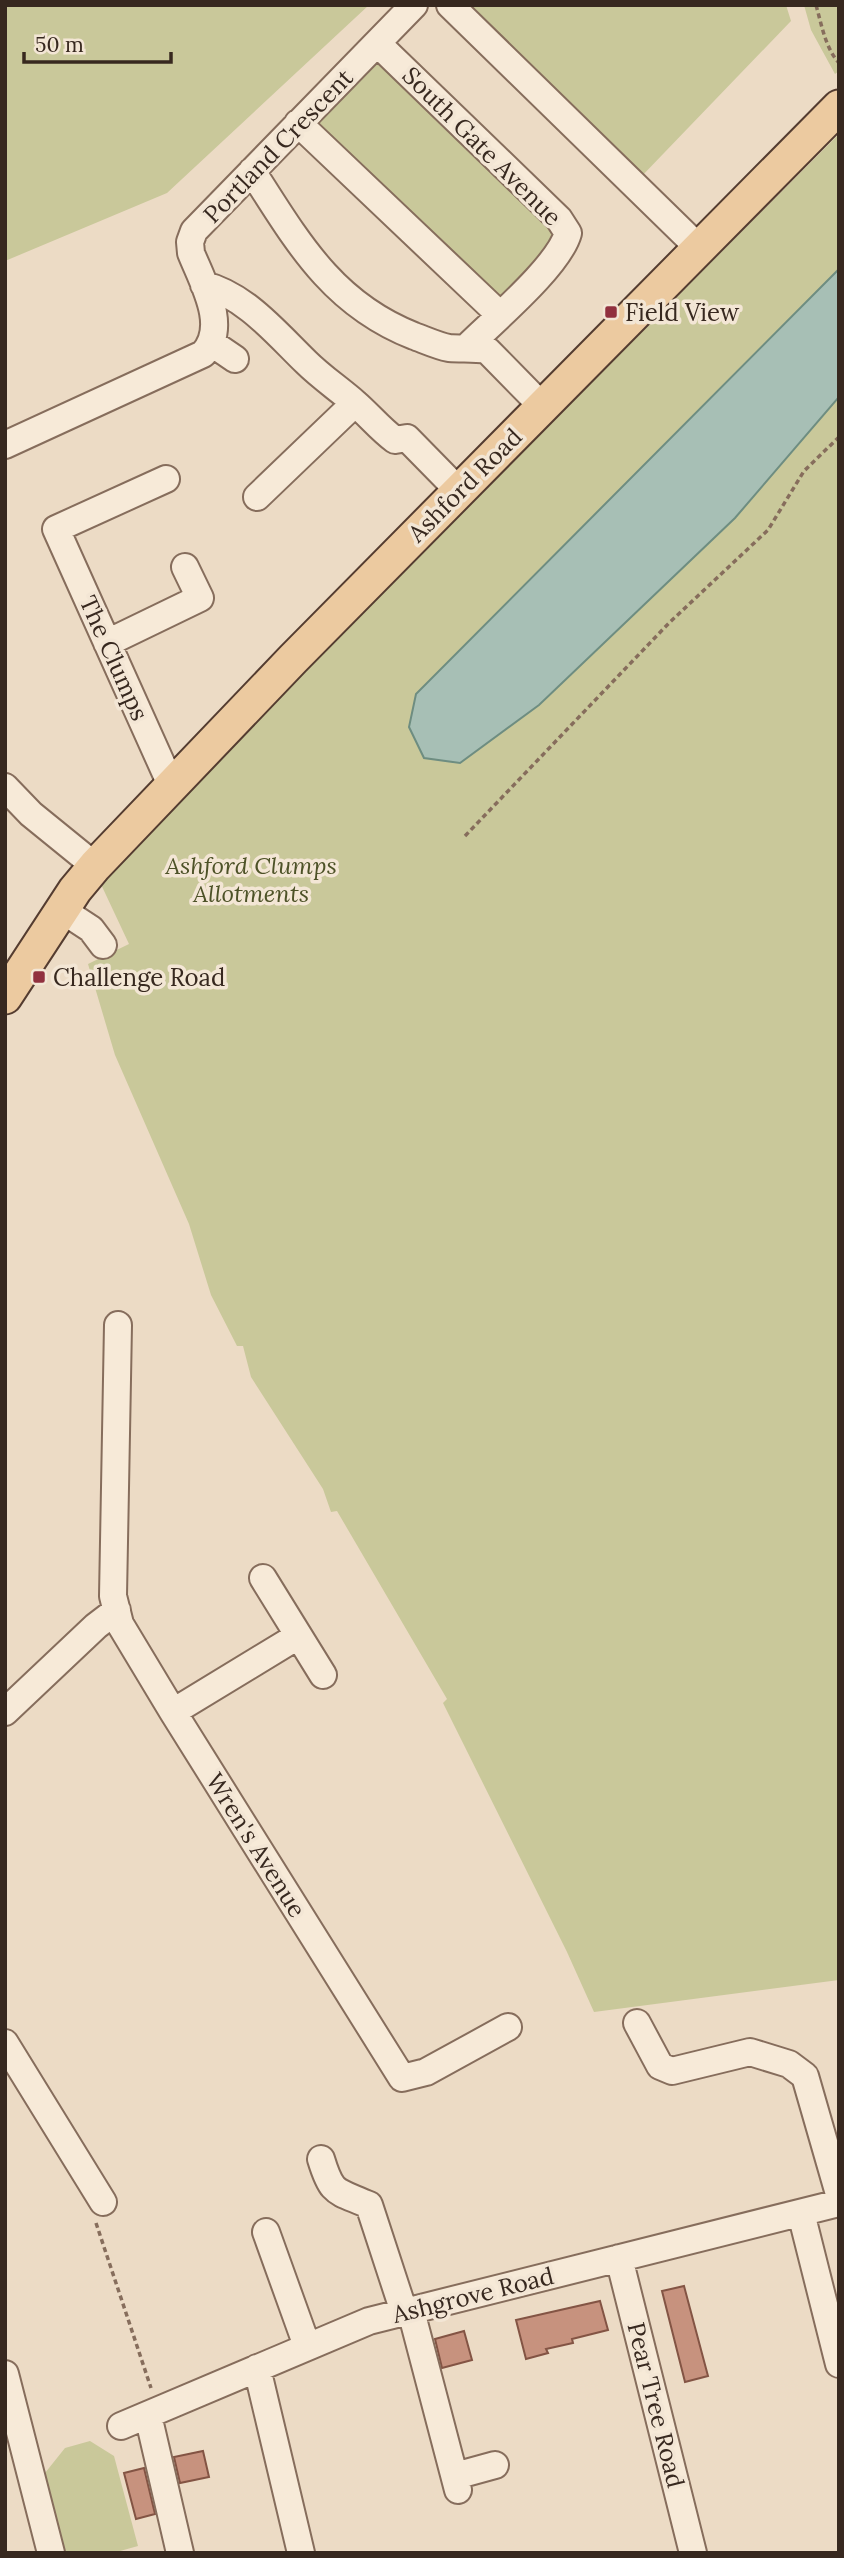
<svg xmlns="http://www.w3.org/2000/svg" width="844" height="2558" font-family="Lora,serif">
  <rect width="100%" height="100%" fill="#ecdbc5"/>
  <!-- green -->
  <path fill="#c9c89a" d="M5 5H369L167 193 5 261Z
    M463 5H786L791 21 639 179Z
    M804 5H839V71L835 74 811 30Z
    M377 55 559 231C547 255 518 287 495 301L309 124Z
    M839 134V269L416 694 460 763 539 705 735 518 839 397V1980L594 2012 567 1952 443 1703 447 1699 337 1511 331 1512 323 1489 251 1377 243 1346H237L211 1295 189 1224 115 1055 88 964 129 944 98 878Z
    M90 2441 114 2456 138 2546 113 2553H63L45 2473 65 2448Z"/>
  <!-- water -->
  <path fill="#a7bfb5" stroke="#6e8d81" stroke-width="2" d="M839 269V397L735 518 539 705 460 763 424 758 409 727 416 694Z"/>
  <!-- building -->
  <path fill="#c7927e" stroke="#835444" stroke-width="2" d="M684 2286 708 2376 685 2382 662 2291Z
    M600 2301 608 2330 572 2339 573 2343 546 2349 548 2353 526 2359 516 2320Z
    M464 2331 472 2360 442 2368 435 2339Z
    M203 2451 209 2477 180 2483 174 2457Z
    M144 2468 155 2514 136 2519 124 2473Z"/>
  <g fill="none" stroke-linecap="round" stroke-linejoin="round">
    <defs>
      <path id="minor" d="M450 5 700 249
        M378 44 559 219 568 233C559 266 493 321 467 347
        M298 123 499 314
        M252 171C297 241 332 304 414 336 425 340 438 346 449 348 462 349 474 348 487 350L543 407
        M204 285C245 295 276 333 306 362 321 377 339 389 355 403 369 415 380 429 395 440L407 438 459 491
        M213 344 235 359
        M5 445 203 354C229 327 203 283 191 253L190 242 194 231 414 5
        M166 479 56 529 172 787
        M257 497 355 403
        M107 643 200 598 185 567
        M5 787 31 814 95 866
        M62 910 91 929 103 945
        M118 1325 113 1596 120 1624 173 1712 402 2078 426 2072 508 2027
        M263 1578 323 1675
        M5 1712 96 1626 117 1610
        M173 1712 298 1636
        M637 2023 660 2066 672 2071 750 2052 789 2064 805 2076 839 2194
        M5 2043 103 2202
        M321 2159C332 2195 335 2190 369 2205L404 2312
        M801 2213 839 2364
        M266 2232 307 2346
        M619 2258 693 2553
        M411 2311 458 2490
        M257 2368 301 2553
        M5 2374 51 2553
        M148 2415 180 2553
        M121 2426 369 2321 839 2203
        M455 2476 495 2465"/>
      <path id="major" d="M5 997 75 890 95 866 293 659 839 107"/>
    </defs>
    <!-- minor casing -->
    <use href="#minor" stroke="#866d5c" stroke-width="30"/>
    <!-- major casing -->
    <use href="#major" stroke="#543c30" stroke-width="37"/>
    <!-- path -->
    <path stroke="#866d5c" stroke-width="3.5" stroke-dasharray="5 3.5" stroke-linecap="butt" d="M816 5C822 26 825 47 839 63
      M465 836 669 623 768 530 804 471 839 437
      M96 2223 151 2388"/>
    <!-- minor -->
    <use href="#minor" stroke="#f7ead8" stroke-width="26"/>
    <!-- major -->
    <use href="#major" stroke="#eccaa0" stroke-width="33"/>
  </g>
  <!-- markers -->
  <g fill="#91303e" stroke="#f3e6d5" stroke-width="2.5">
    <rect x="604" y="305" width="14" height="14" rx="3.5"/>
    <rect x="32" y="970" width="14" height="14" rx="3.5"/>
  </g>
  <g text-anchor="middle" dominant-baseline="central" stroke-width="7" stroke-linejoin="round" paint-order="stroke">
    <!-- street labels -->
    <g font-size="24" fill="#37281f" stroke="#f3e6d5">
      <text transform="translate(278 146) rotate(-46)">Portland Crescent</text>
      <text transform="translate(482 146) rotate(45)">South Gate Avenue</text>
      <text transform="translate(465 485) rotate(-45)">Ashford Road</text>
      <text transform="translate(114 658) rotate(66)">The Clumps</text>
      <text transform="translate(256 1845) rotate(58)">Wren's Avenue</text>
      <text transform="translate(473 2295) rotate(-14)">Ashgrove Road</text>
      <text transform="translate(656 2405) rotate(76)">Pear Tree Road</text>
    </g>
    <!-- poi labels -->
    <g font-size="24" fill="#37281f" stroke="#f3e6d5" text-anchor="start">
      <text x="625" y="312">Field View</text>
      <text x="53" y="977">Challenge Road</text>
    </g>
    <!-- park labels -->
    <g font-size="24" font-style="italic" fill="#4d5227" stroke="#f3e6d5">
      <text x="251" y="865">Ashford Clumps<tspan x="251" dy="28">Allotments</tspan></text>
    </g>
  </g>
  <!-- border -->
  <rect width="844" height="2558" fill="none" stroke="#37281f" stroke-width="14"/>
  <!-- scale -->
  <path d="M24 52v10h147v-10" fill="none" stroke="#37281f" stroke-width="3.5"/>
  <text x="35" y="52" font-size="21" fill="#37281f" stroke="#f3e6d5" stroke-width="5" paint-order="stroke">50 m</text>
</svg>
